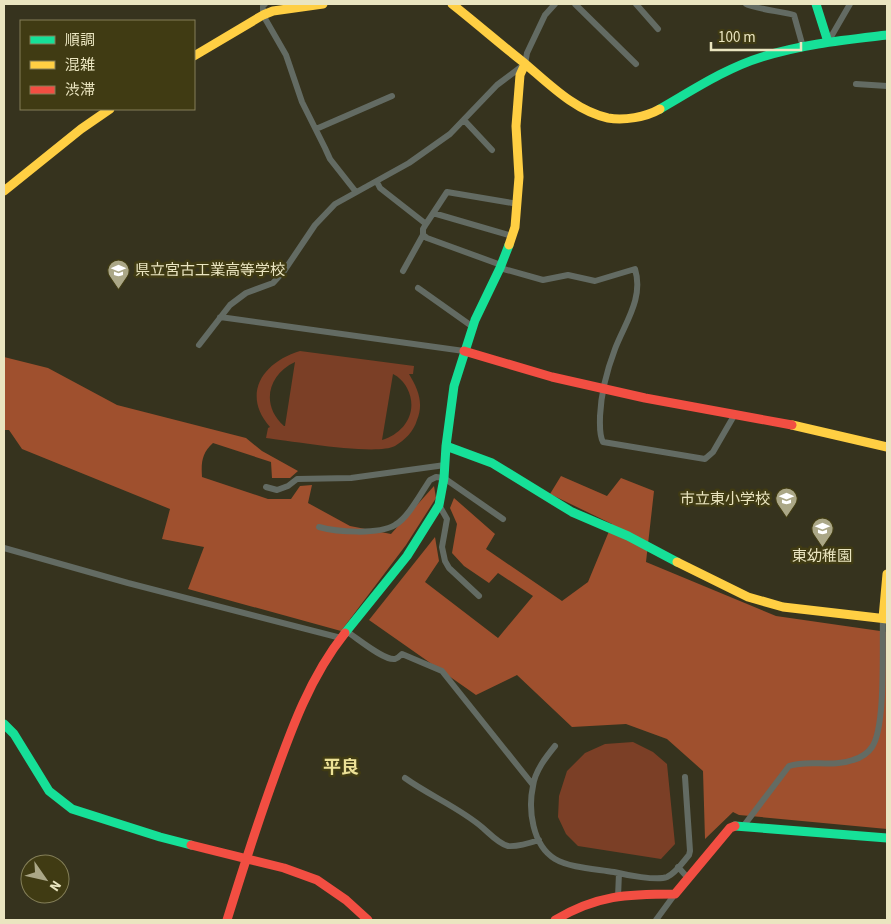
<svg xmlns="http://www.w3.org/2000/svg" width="891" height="924" font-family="'Source Sans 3','Noto Sans JP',sans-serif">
  <rect width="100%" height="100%" fill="#36331e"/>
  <!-- green -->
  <path fill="#7b3f26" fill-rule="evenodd" d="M300 351 414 366 413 374H409C418 389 424 403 417 420 414 431 405 440 395 446 376 456 292 441 266 438L268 428 270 427C241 394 263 362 300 351ZM295 362 285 426H284C261 406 267 375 295 362ZM393 374C399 377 404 382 407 388 419 411 405 433 382 440Z
    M633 742 653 752 667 764 675 844 661 859 578 846 566 834 558 817 559 796 567 771 585 753 605 744Z"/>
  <!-- forest -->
  <path fill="#9f502e" d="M4 357 48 368 117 405 246 438 262 451 298 471 290 478H272L271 462 213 443C202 453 201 462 202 477L268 499H291L300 486 312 485 308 503 350 526 391 534 434 486 436 498 406 545 341 631 188 589 204 547 162 539 170 509 22 449 9 430H4Z
    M561 476 607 496 621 478 654 491 646 562 776 616 887 632V829L739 815 733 812 705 839 703 771 667 739 626 724 572 727 517 675 476 695 369 620 435 537 439 561 425 582 498 638 533 596 498 573 489 583 464 566 452 553 457 524 450 508 454 498 495 534 486 549 562 601 588 582 612 524 550 494Z"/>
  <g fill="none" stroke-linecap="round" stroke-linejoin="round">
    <!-- street -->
    <path stroke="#636b63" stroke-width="6" d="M265 4 263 6V15L286 55 302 102 325 148 330 159 356 192
      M575 4 636 64
      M636 4 658 29
      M746 4C751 8 784 12 794 15L803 47
      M828 42 850 4
      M856 84 887 86
      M464 120 492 150
      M316 129 392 96
      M377 182 380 188 426 224
      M433 213 512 236
      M423 235 427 238 501 265
      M500 268 543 280 568 275 595 281 635 269C644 298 625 323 615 349 607 370 601 394 600 416 600 425 599 435 603 442L705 459 713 452 735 414
      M403 271 423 235V229L426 224 447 192 518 204
      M418 288 473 327
      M220 317 464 351
      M199 345 230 305 246 293 273 283 284 271 315 225 335 204 409 163 450 134 497 85 525 64 527 53 545 15 555 4
      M266 487 277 490 288 486 297 479 351 478 445 465
      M439 505 447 519 442 547 445 561 449 568 479 596
      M319 527C337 532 378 535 395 525 408 518 421 493 430 480L436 477 444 478 503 519
      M4 548 128 583 341 638
      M346 631C356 637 384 661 395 659 398 658 400 656 402 654L442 671 533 785
      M555 746C546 757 535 771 533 786 528 809 532 845 555 859 570 868 597 869 614 872 626 875 657 881 667 877 676 873 683 862 689 855L690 851 685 777
      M405 778C430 796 460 808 483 828 490 834 499 844 508 846 518 847 530 843 539 840
      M745 824 789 766C809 759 832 768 853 760 860 758 868 753 872 747 886 727 882 646 883 618
      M678 867 688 878
      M618 897 619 873
      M656 920 675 894"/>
    <!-- fast -->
    <path stroke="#16e098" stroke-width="9" d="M816 4 828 42
      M660 109C693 90 726 68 762 57 803 44 845 40 887 35
      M446 446 492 463 572 512 628 536 677 562
      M345 633 407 556 439 505 444 478 446 446 454 386 475 320 500 268 509 245
      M4 724 14 734 49 791 72 809 160 837 191 845
      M735 826 887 838"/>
    <!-- slow -->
    <path stroke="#ffcf43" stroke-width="9" d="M452 4C476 23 499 43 523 62 548 83 575 111 608 118 624 121 646 117 660 109
      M194 56 263 15 273 11 323 4
      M4 191 81 129 110 109
      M509 245 515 227 519 177 516 126 520 75 525 64
      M792 425 887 447
      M677 562 748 597 783 607 887 619
      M883 618 887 574"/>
    <!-- jam -->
    <path stroke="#f24e42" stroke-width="9" d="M464 351 552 377 645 398 792 425
      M191 845 284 868 317 880 346 900 368 920
      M227 920C241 875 255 831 271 786 290 733 309 678 345 633
      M555 920C597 895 627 894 675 894L730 828 735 826"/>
  </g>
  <!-- icons -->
  <defs>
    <symbol id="school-pin" viewBox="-11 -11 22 30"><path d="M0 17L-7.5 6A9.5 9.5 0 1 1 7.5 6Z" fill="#aba787" stroke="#403b13"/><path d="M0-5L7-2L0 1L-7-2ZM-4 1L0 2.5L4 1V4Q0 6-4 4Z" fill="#fff"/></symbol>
  </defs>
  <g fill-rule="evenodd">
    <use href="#school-pin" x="106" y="258" width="25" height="34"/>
    <use href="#school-pin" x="774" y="486" width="25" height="34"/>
    <use href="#school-pin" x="810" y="516" width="25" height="34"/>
  </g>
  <g text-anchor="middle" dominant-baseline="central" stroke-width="5" stroke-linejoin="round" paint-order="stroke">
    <!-- poi labels -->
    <g font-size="15" fill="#eae5c0" stroke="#403b13" text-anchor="start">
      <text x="135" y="270">県立宮古工業高等学校</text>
      <text x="770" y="499" text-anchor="end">市立東小学校</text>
      <text x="822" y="556" text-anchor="middle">東幼稚園</text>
    </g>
    <!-- quarter labels -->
    <g font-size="18" font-weight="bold" fill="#ece196" stroke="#403b13">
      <text x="341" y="767">平良</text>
    </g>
  </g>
  <!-- border -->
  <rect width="891" height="924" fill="none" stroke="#eae5c0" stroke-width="10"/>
  <!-- legend -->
  <rect x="20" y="20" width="175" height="90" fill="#403b13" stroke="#847f58"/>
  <rect x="30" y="36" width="25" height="8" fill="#16e098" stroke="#847f58"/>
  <text x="65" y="45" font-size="15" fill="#eae5c0">順調</text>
  <rect x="30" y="61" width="25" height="8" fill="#ffcf43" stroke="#847f58"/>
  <text x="65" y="70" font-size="15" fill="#eae5c0">混雑</text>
  <rect x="30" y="86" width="25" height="8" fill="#f24e42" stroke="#847f58"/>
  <text x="65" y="95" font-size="15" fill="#eae5c0">渋滞</text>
  <!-- north arrow -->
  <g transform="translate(45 879) rotate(124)"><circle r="24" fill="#403b13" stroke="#847f58"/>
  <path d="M0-4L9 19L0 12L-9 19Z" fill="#aba787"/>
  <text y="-8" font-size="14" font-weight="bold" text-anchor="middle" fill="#eae5c0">N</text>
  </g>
  <!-- scale -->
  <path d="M711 42v8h90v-8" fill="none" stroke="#eae5c0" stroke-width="2.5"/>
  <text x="718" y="42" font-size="15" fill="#eae5c0" stroke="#403b13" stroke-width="4" paint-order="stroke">100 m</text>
</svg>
